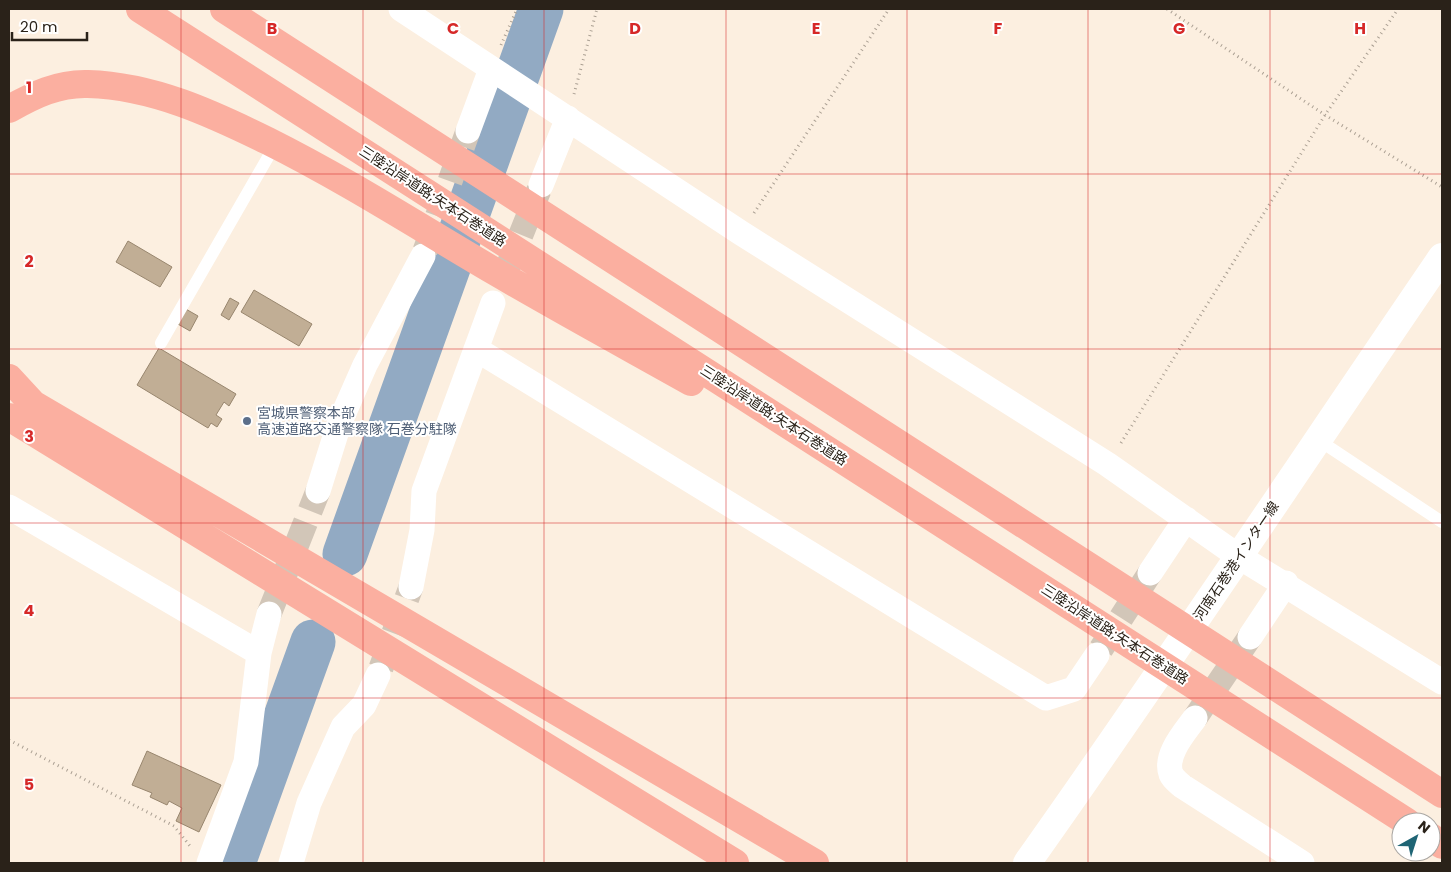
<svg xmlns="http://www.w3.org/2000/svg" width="1451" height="872" font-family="Poppins,'Noto Sans JP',sans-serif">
  <rect width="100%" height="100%" fill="#fcefe0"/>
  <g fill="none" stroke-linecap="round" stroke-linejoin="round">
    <!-- river -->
    <path stroke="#92aac3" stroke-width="45" d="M345 554 541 9
      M233 863 313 642"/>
  </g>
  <!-- building -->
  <path fill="#c1ae95" stroke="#98866e" d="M128 241 172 267 160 287 116 262Z
    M254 290 312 324 299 346 241 312Z
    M230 298 239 303 229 320 221 315Z
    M184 308 198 316 190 331 176 323Z
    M159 348 236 394 229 406 224 402 216 415 222 419 217 427 211 423 208 428 137 385Z
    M147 751 221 785 199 832 176 821 182 808 169 801 167 805 150 797 152 793 132 785Z"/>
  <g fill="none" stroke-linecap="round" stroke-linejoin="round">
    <!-- street-tunnel -->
    <path stroke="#d2c6b8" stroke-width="25" stroke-dasharray="25 12" stroke-linecap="butt" d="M425 251 468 131
      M507 269 539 190
      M269 614 318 491
      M1101 649 1150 573
      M381 668 411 587
      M1195 718 1250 637"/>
    <!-- path -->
    <path stroke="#aba093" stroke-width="3" stroke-dasharray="1 4" stroke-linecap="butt" d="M1167 9 1325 115 1442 187
      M501 45 517 9
      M574 94 597 9
      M754 213 889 9
      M1121 443 1325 115 1398 9
      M9 740 174 826 190 846"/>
    <!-- lane -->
    <path stroke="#fff" stroke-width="12" d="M161 343 275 145
      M1317 439 1442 522"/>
    <!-- street -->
    <path stroke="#fff" stroke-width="25" d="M401 9 741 233 1107 464 1238 556 1442 682
      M468 131 491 69
      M541 185 568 118
      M476 349 1046 698 1074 689 1097 655
      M318 491 339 424 365 365 423 256
      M9 507 259 653
      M1150 573 1186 519
      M411 587 422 530 424 491 493 303
      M1250 637 1286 583
      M1195 718C1185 732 1164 755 1171 774 1173 779 1179 783 1182 786L1302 863
      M209 863 246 762 259 653 269 614
      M291 863 309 803 343 727 364 705 378 675"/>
    <!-- secondary -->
    <path stroke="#fff" stroke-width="28" d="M1027 863C1169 663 1304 459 1442 257"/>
    <!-- highway -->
    <path stroke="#fbafa0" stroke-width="28" d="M140 9 1407 822
      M224 9 1442 794
      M9 109C34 95 58 83 88 84 153 86 211 113 268 141 346 180 419 227 494 271 559 309 625 345 691 382
      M9 378 33 404 815 863
      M9 417 735 863
      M1431 837 1442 845"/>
  </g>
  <!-- grid -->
  <path fill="none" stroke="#d62828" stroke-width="1" stroke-opacity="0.55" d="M181 9V863M363 9V863M544 9V863M726 9V863M907 9V863M1088 9V863M1270 9V863M9 174H1442M9 349H1442M9 523H1442M9 698H1442"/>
  <!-- markers -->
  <circle fill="#5c6f8a" stroke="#fff" stroke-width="2" cx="247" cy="421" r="5"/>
  <g text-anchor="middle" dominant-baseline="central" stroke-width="4" stroke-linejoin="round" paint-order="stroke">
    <!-- street labels -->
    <g font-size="14" fill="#2a2219" stroke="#fff">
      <text transform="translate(433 196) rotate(33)">三陸沿岸道路;矢本石巻道路</text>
      <text transform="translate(774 415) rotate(33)">三陸沿岸道路;矢本石巻道路</text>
      <text transform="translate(1236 561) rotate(-56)">河南石巻港インター線</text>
      <text transform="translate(1115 634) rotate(33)">三陸沿岸道路;矢本石巻道路</text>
    </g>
    <!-- service labels -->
    <g font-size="14" fill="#4e5e75" stroke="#fff" text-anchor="start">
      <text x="257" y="413">宮城県警察本部<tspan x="257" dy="16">高速道路交通警察隊 石巻分駐隊</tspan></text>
    </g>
  </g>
  <g font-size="16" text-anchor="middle" font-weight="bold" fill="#d62828" stroke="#fff" stroke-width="4" stroke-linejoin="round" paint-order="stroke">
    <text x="272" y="34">B</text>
    <text x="453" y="34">C</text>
    <text x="635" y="34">D</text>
    <text x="816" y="34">E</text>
    <text x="998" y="34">F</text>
    <text x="1179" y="34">G</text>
    <text x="1360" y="34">H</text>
    <text x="29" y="93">1</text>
    <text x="29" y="267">2</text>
    <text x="29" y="442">3</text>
    <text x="29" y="616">4</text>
    <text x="29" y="790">5</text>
  </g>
  <!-- border -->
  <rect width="1451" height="872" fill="none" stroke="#2a2219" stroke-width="20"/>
  <!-- north arrow -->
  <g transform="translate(1416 837) rotate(39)"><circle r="24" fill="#ffffff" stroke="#aaa7a3"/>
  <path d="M0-4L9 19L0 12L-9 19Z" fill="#1f6575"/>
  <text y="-8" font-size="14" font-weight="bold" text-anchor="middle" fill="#2a2219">N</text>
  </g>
  <!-- scale -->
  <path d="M12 32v8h75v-8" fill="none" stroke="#2a2219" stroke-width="2.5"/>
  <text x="20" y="32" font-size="15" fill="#2a2219" stroke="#ffffff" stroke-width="4" paint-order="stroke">20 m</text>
</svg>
